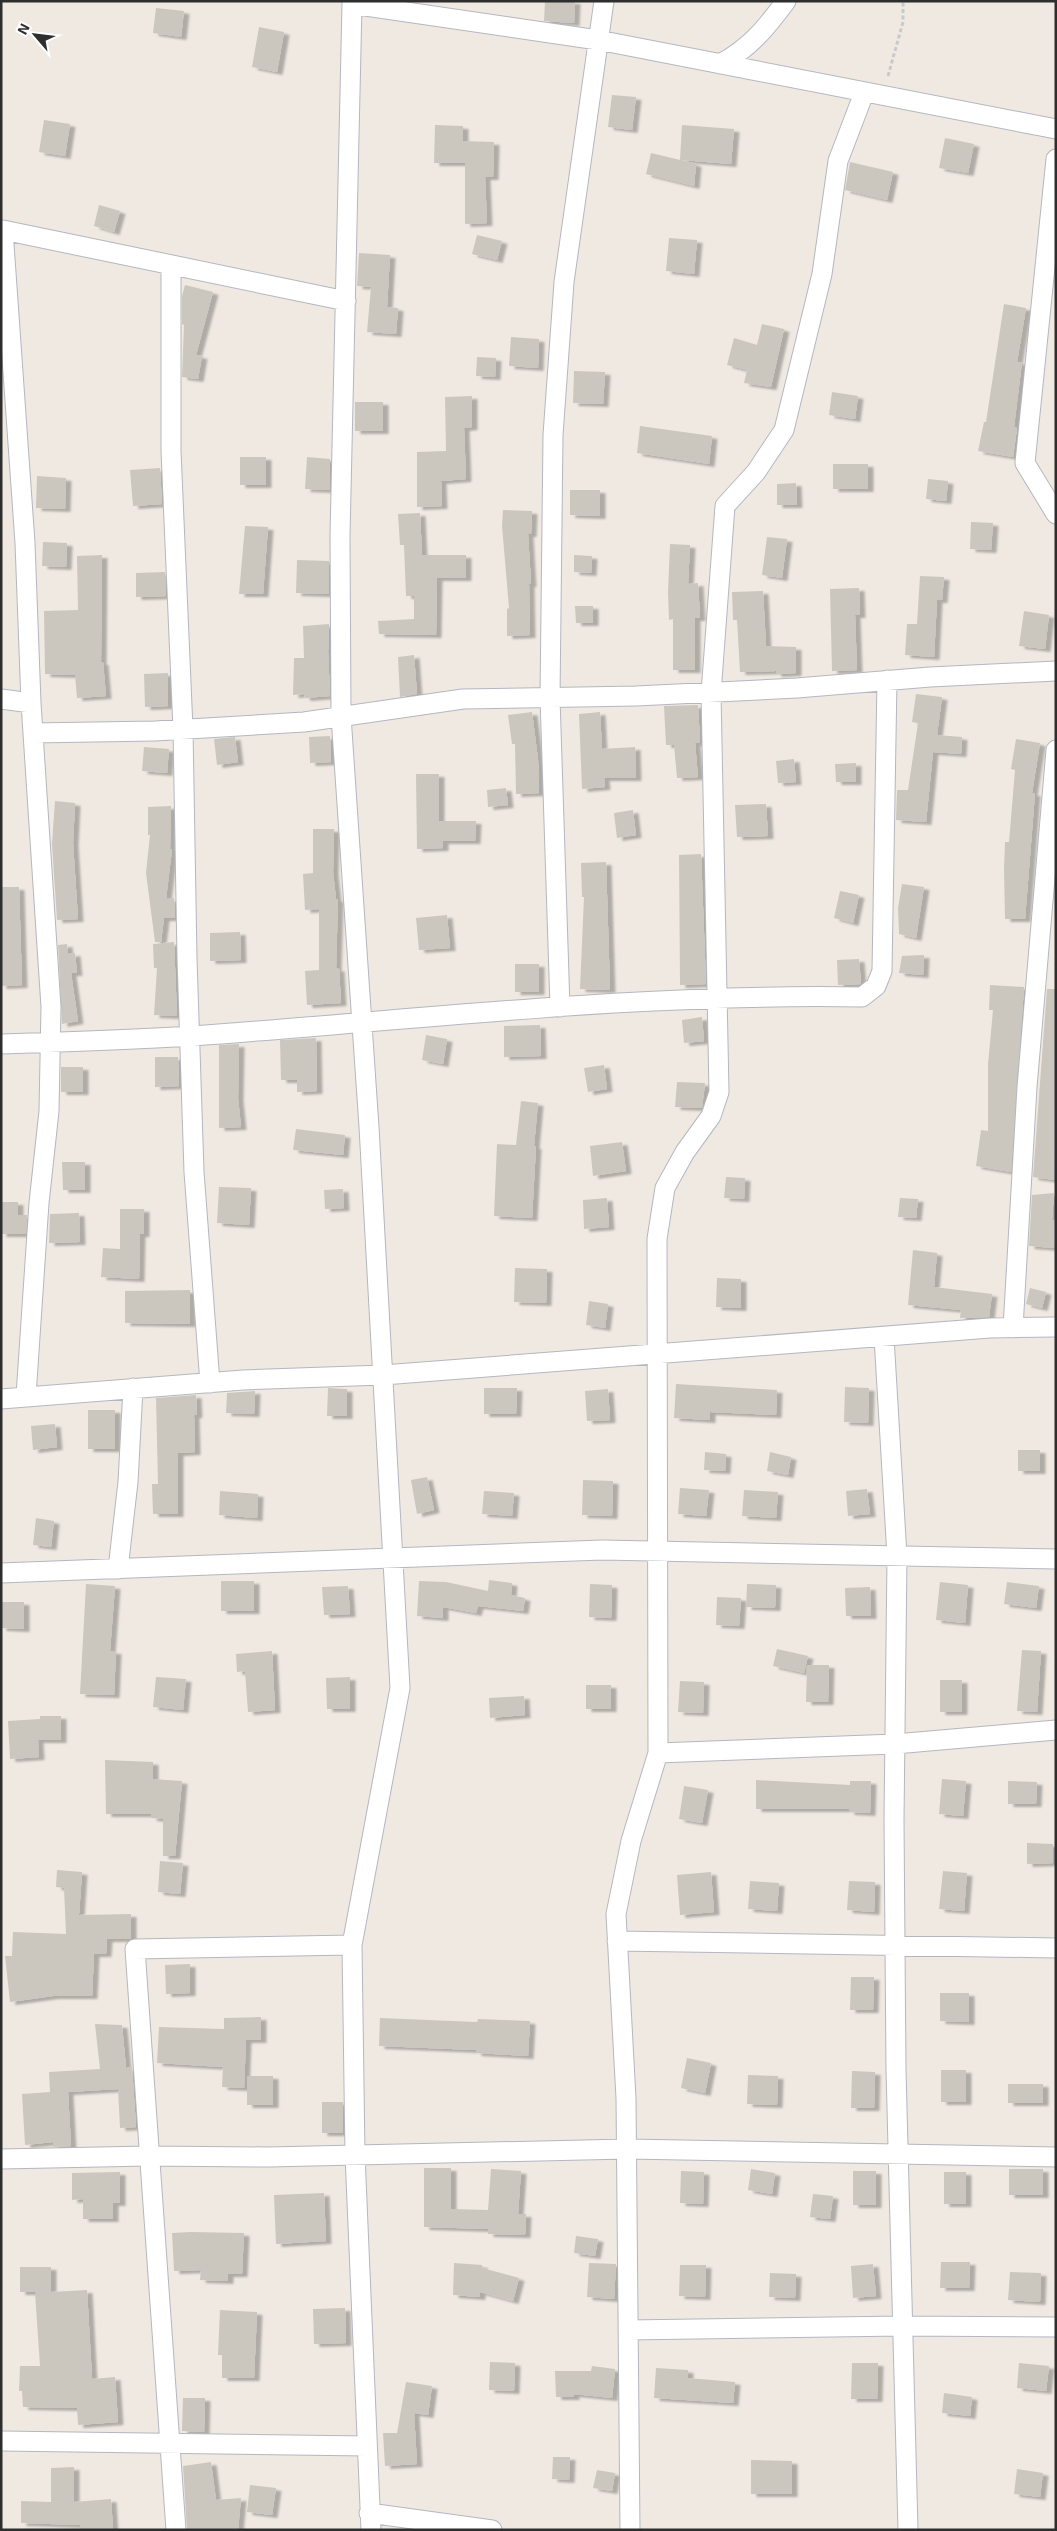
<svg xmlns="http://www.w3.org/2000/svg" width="1057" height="2531" font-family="'Exo 2',sans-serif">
  <defs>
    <filter id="shadow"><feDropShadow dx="5.5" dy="3" stdDeviation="1" flood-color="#0004"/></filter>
  </defs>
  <rect width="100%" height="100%" fill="#efe9e1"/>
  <!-- building -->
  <path fill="#cbc7bf" filter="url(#shadow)" d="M545 1H575L574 23 544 21Z
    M156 8 184 11 181 37 153 33Z
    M259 27 284 32 277 72 252 67Z
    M612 95 636 97 632 130 608 127Z
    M44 120 70 124 65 156 39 152Z
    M435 125 463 126V141L494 142 493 177H485L487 223 465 224V163H434Z
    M682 125 734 129 731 164 682 160 696 164 694 186 646 174 651 153 680 160Z
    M945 138 974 144 968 173 939 168Z
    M850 162 893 172 887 200 845 190Z
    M99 205 120 211 114 232 94 226Z
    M477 235 502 241 497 260 472 254Z
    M669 238 697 240 694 274 666 271Z
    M359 253 390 255 387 307 398 308 396 334 367 332 371 287 357 286Z
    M185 285 213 292 196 355 202 356 198 379 182 377 184 325 182 324V296Z
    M1004 304 1026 308 1017 362H1022L1014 427 1017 428 1013 457 978 451 984 422H986Z
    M762 324 784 329 771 387 744 383 747 370 727 365 734 338 757 345Z
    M511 337 539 339 538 368 509 366Z
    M477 357 496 358 495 377 476 376Z
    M574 371 605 372 603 404 573 403Z
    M832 392 858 396 855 419 829 415Z
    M472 396V427L464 428 466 479 441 481 442 506 417 507V452L446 451 445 397Z
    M355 402H383V431H355Z
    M640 426 712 436 709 464 637 453Z
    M240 457H266V485H240Z
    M307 457 330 459V490L305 489Z
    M833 464H868V489H833Z
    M160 468 162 504 133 506 130 470Z
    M37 476 66 478 65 509 36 508Z
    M928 479 948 481 946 501 926 499Z
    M796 483 797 505H777V484Z
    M570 490H600V516L570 515Z
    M503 510 532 511 531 534H528L531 584H529L530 635 507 636V609L509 608 502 526Z
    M420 513 422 555H466V578H437L436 635 379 634 378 621 414 619V596H406L404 545H400L398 514Z
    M971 522 993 523 991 550 970 549Z
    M245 526 268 527 263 594H239Z
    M767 537 787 539 782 578 762 575Z
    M43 542 67 543 66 567 42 566Z
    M670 544 690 545 688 584 698 583 700 618H695V670H673V619L669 620 668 592Z
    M102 555 101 662H103L106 696 77 698 75 675 45 674 44 611 78 610 77 556Z
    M574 555 592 556 591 573 574 572Z
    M297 560 329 561V594L296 593Z
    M165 572 166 596 136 597V573Z
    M920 576 944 577 942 600H937L934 657 905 655 907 624H917Z
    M859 588 860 615H855L857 670 832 671 830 589Z
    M763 591 766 646 796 647V673L776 674V671L740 672 737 620H733L732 592Z
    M575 606H593V623H576Z
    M1024 611 1049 615 1045 649 1019 646Z
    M329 624V650H328L330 696 305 698 304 694 293 695 294 658H304L303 626Z
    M414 655 417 694 400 697 398 657Z
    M168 673V706L145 707 144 674Z
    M916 694 942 697 937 735 962 737 961 754 933 752 926 822 896 820 897 790H908L918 723 912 722Z
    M698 705 700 743H695L698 777 677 778 674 745H666L664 706Z
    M532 712 538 760 539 793 516 794 515 744H512L508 715Z
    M600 712 602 749 635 747 636 778H604L605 787 582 789 579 714Z
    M330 736 331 762 310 763 309 737Z
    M235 737 238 762 217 765 214 739Z
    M1016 739 1040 743 1032 793H1035L1025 919H1005L1004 869 1005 842H1009L1015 770 1011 769Z
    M144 747 169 749 167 773 142 771Z
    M794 759 796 782 778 783 776 761Z
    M856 763V782H836L835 764Z
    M416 774H439V821H476L475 841H443V848L417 849Z
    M506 788 508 805 488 807 487 790Z
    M55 801 75 803 73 843 78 919 57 920 52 844Z
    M766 804 768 836 737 837 735 805Z
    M171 806 170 849H172L166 899 174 898 175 918H164L161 942H155L146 873 150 835H148V807Z
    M633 810 636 835 617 838 614 813Z
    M313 829H334L333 872 336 899H338L336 969 339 968 341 1003 307 1005 305 971 319 970V909L305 910 303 874 313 873Z
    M701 854 706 984 680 985 679 855Z
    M606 862 610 990 580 989 584 897H582L581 863Z
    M902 884 924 887 916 938 899 934 898 908Z
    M1 887H19L22 985 1 986Z
    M840 891 859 895 853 923 834 918Z
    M447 915 450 948 419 950 416 918Z
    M240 932 241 960 210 961V933Z
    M174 942 177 1016 154 1015 157 968H154L153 944Z
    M67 944 68 954 75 953 77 973H71L78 1021 62 1024 58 945Z
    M924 955 923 975 899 973 902 956Z
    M859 959 861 984 838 985 837 960Z
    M515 964H539V992H515Z
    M990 985 1024 987 1011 1172 976 1166 981 1130 988 1131V1064L993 1010H989Z
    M1047 989H1056L1054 1180 1033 1177Z
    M702 1017 704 1041 684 1043 682 1020Z
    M540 1025 541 1056 504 1057V1026Z
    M426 1035 447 1039 443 1064 422 1060Z
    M316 1038 317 1091 297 1092V1080H281L280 1040Z
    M239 1044 238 1098 241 1127 219 1128V1045Z
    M155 1057H178L179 1086 155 1087Z
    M604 1065 607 1089 588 1092 584 1068Z
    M61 1067H83V1092H61Z
    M677 1082 705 1083 702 1108 675 1107Z
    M521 1101 538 1103 534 1146H536L532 1218 494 1216 497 1144 516 1145Z
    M296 1129 345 1135 343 1155 293 1150Z
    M622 1142 626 1171 593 1176 590 1146Z
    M62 1162H85V1190H63Z
    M726 1177 745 1178 744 1199 724 1198Z
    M219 1187 251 1188 249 1225 217 1223Z
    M343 1189 344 1208 325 1209 324 1190Z
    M1054 1193 1052 1220 1056 1221 1054 1248 1029 1246 1032 1195Z
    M607 1198 609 1227 584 1229 583 1200Z
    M900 1198 918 1199 916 1218 898 1217Z
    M1 1202H18V1215H27L26 1234H1Z
    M120 1209H144V1234H140L139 1279 101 1277 103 1248 120 1249Z
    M79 1213 80 1242 49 1243 50 1214Z
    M913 1250 937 1253 934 1287 992 1294 989 1317 960 1318 961 1310 908 1305Z
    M515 1268 547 1269 546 1303 514 1302Z
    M717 1278 741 1279V1308L716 1307Z
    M1030 1288 1046 1292 1042 1308 1026 1304Z
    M190 1290V1324L125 1323V1291Z
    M589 1301 608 1304 605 1328 586 1325Z
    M676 1384 777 1390 776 1415 710 1412V1420L674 1418Z
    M845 1387 869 1388 868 1423 844 1422Z
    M328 1388 347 1389V1416H327Z
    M484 1388H517L516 1414H484Z
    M608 1389 610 1420 587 1421 585 1391Z
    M255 1391 254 1414 226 1413 227 1393Z
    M196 1395 197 1415H194L195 1452 178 1453V1514H153L152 1484H158L156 1398Z
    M88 1410H115V1449H88Z
    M55 1424 57 1447 33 1450 31 1426Z
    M1018 1450H1040V1471H1018Z
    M705 1452 726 1454 725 1471 704 1470Z
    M770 1452 791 1457 788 1475 767 1471Z
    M427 1477 434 1510 417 1514 411 1480Z
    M583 1480 613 1481 612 1516 582 1515Z
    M680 1488 709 1490 706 1516 678 1514Z
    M867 1489 870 1514 848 1516 846 1491Z
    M744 1490 778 1492 776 1518 742 1516Z
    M220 1491 258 1494 257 1518 219 1515Z
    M484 1491 514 1493 512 1516 482 1514Z
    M36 1518 54 1521 51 1547 33 1545Z
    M489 1580 512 1583 511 1595 525 1598 523 1611 478 1606 476 1613 443 1607V1618L417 1616 419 1581 446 1582 488 1591Z
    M221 1581H254V1611H221Z
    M940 1582 968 1585 965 1623 936 1620Z
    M1007 1582 1039 1586 1036 1608 1004 1604Z
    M86 1584 115 1586 110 1651H116L114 1695 80 1694Z
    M590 1584 612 1585 611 1618 589 1617Z
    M747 1584 776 1585 775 1608 746 1607Z
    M348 1586 350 1614 324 1615 322 1587Z
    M870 1587 871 1616H846L845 1588Z
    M717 1597 741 1598 739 1626 716 1625Z
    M1 1602H24V1629L1 1628Z
    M777 1649 808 1656 804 1673 773 1666Z
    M1022 1650 1041 1651 1037 1712 1017 1711Z
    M272 1651 275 1710 248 1712 245 1671 237 1672 236 1654Z
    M807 1665H829L828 1702H806Z
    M156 1677 186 1679 183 1710 153 1707Z
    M350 1677V1709H327L326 1678Z
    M940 1680H962V1712H940Z
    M680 1681 704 1682 703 1713 678 1712Z
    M586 1685H611V1709H586Z
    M524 1696 525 1715 490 1718 489 1698Z
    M40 1716H61V1740H38L39 1757 10 1759 8 1721 40 1719Z
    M105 1760 153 1762V1779L182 1781 175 1856H163V1819L151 1818 152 1814H106Z
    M942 1779 966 1781 963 1816 939 1814Z
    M756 1780 850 1785V1781H871L870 1813 849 1812V1809H756Z
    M1008 1781 1037 1782 1036 1804H1008Z
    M684 1786 708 1790 702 1823 679 1819Z
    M1027 1843 1053 1844V1863L1027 1864Z
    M160 1861 183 1863 180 1894 158 1892Z
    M57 1870 82 1872 79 1915 131 1914V1939H107L106 1954H94L92 1996H53L10 2002 5 1956H12L13 1932 66 1934 64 1888 56 1887Z
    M943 1871 967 1873 964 1911 939 1909Z
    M711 1872 714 1912 680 1915 677 1875Z
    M750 1881 779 1883 777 1911 748 1909Z
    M849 1881 875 1882 874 1912 847 1910Z
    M190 1964V1993L166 1994 165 1965Z
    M851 1977H874L873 2010H850Z
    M940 1993H969V2022L940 2021Z
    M261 2017V2040H246L244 2088 222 2087 223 2067 157 2063 159 2027 224 2029V2018Z
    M380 2018 477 2022 478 2019 530 2021 528 2056 476 2053V2050L379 2046Z
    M95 2024 122 2025 126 2068 132 2067 136 2127 120 2128 118 2089 68 2092 71 2146 53 2147V2142L25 2145 22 2094 50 2092 49 2072 100 2069Z
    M687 2058 711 2063 705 2093 681 2088Z
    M941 2070H966V2102H941Z
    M852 2071 875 2072 874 2108H851Z
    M748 2075 778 2076 777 2105 747 2104Z
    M247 2076H273V2105H247Z
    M1008 2084H1043V2103H1008Z
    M322 2102H343V2133H322Z
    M424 2168H451V2209L488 2210 491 2169 521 2171 518 2214H526L525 2235 488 2234V2229L424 2227Z
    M751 2169 775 2173 772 2194 748 2190Z
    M1009 2169H1043V2195H1009Z
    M681 2171 704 2172 703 2204 680 2203Z
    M853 2171H876V2205H853Z
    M120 2172V2203H113V2219H83V2199L72 2200V2173Z
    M944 2172H966V2204H944Z
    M324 2193 326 2241 276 2244 274 2195Z
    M813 2194 833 2196 830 2219 810 2217Z
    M191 2232 244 2233 242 2274H228V2281L200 2280 201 2270 174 2271 172 2233Z
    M576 2236 598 2239 595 2256 574 2253Z
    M941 2262H970L969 2288H940Z
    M454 2263 482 2265V2268L519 2278 513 2301 480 2292V2297L453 2295Z
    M589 2263 616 2264 614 2299 587 2297Z
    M873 2264 876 2296 853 2298 851 2266Z
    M680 2265H706L705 2297 679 2296Z
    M20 2267H51V2292L87 2290 92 2379 115 2377 118 2422 78 2425 77 2408 23 2407 22 2391H19L20 2366H40L35 2293 44 2292H20Z
    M1010 2272 1041 2273 1040 2302 1008 2300Z
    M770 2273 796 2274 795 2298 769 2297Z
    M345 2308 346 2343 314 2344 313 2309Z
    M220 2310 257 2312 254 2378H222V2355H218Z
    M490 2362 515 2363 514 2391 489 2390Z
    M852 2363H878L877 2399H851Z
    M1019 2363 1049 2366 1046 2391 1017 2388Z
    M592 2366 615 2369 612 2398 574 2394V2397H556L555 2371H591Z
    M656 2368 688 2370V2378L735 2382 733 2403 654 2398Z
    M406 2382 432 2386 428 2415 414 2413 417 2464 385 2466 383 2433H397Z
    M944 2393 972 2397 970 2416 942 2413Z
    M183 2398H205L204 2432 182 2431Z
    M553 2457H570L569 2480 552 2479Z
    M751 2460 792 2461V2494H751Z
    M211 2462 216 2500 241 2498 238 2530H187L183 2466Z
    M74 2467V2502L111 2499 113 2530H81L80 2525 21 2523V2501L51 2502V2468Z
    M1017 2469 1043 2473 1040 2497 1014 2494Z
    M597 2470 615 2473 612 2491 593 2488Z
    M250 2485 276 2488 272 2515 247 2512Z"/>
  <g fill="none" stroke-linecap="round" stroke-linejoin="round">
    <defs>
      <path id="minor" d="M720 64C750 48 766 28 786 1
        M1056 159 1025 463 1056 514
        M1 230H3L25 543 31 703 51 1007 49 1111 39 1203 26 1396
        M3 230 346 301
        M171 265V451L183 729 187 958 194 1172 210 1383
        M1 699 31 703
        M33 733 155 731 304 722 463 699 636 696 797 688 930 677 1056 671
        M560 1007 550 698 553 435 564 282 604 1
        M1 1044C65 1042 128 1040 192 1036 415 1020 638 993 862 997L876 986 882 971 887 680
        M1013 1328 1027 1087 1056 750
        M884 1337 897 1556 894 1820 896 2070 908 2530
        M1 1399 243 1380 383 1375 990 1328 1056 1327
        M118 1569 128 1482 133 1388
        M1 1573 602 1550 1056 1559
        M658 1753 895 1744 1056 1730
        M617 1941 1056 1948
        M352 1945 400 1688 369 1127 341 716 340 536 352 4 598 40 1056 129
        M1 2159 149 2156 269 2157 627 2149 1056 2157
        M628 2330 902 2326 1056 2327
        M1 2441 367 2446
        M369 2513 492 2530
        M176 2530 135 1949 352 1945 355 2155 371 2530
        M630 2530 626 2098 616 1914 631 1841 658 1753 657 1239 665 1188 685 1152 711 1116 719 1092 711 693 725 506 756 472 784 430 822 274 838 161 864 93"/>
    </defs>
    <!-- minor casing -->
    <use href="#minor" stroke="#b4b7c1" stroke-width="21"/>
    <!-- path -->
    <path stroke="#c9c9c9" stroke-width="3" stroke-dasharray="4 2.5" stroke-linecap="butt" d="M888 76 903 22V1"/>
    <!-- minor -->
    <use href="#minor" stroke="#fff" stroke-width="19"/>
  </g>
  <!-- border -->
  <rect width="1057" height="2531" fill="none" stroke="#2e2e2e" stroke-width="5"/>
  <!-- north arrow -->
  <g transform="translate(35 35) rotate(298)" stroke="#ffffff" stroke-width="4" paint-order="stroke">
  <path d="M0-4L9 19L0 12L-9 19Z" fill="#2e2e2e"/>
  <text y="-8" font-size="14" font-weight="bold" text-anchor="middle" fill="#2e2e2e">N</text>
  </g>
</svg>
